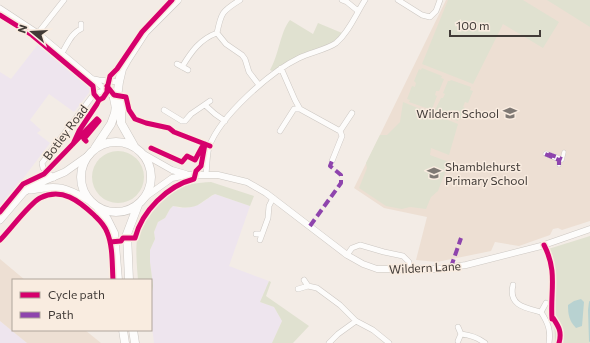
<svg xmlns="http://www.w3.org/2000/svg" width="590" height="343" font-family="Commissioner,sans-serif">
  <rect width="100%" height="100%" fill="#f3ece6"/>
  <!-- commercial -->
  <path fill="#eee5ee" d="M39 43 91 87 92 89 74 112 49 94 30 120 41 130 37 133 50 143 0 209V72L11 79Z
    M215 194 250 206 229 266 269 281 260 302 274 307 282 321 272 343H154L151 320V297L153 286 150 262V250L155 239 154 232 158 222 165 218 170 209 173 206 180 208 192 207 200 204Z
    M0 321 27 343H0Z"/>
  <!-- built -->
  <path fill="#eddfd3" d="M446 0H590V221L562 230 558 228 553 229 550 235 519 246 495 242 491 251 437 262 416 260 427 217 384 208 354 188Z
    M0 259 25 280H13V330H85L101 343H27L0 321Z"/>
  <!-- green -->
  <path fill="#e0e1d0" d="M448 0H523L559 22 543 48 503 24 473 84 422 64Z
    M547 0H590V27Z
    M290 20 313 34 318 23 342 33 332 43 297 57 272 71 270 70C279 55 280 32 290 20Z
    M422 68 442 76 441 78 444 79 439 91H436L435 95 437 96 432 109 430 108 429 109 409 102 410 100 407 99 412 86 415 87 416 83 414 81 419 69 421 70Z
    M451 80 471 87 470 90 473 91 468 103 465 102 463 107 465 108 460 120 458 119V121L438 113V111L435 110 441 98H443L445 94 443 93 448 81H450Z
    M403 102 458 124 449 155 431 148 430 155 449 162 438 191 431 197 426 209 410 207 402 209 386 206 359 188 367 168 366 163 380 135H387L400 122Z
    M92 177a26 26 0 1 1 52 0a26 26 0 1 1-52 0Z
    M211 182 254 196 250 206 215 194C210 196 206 200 201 203 193 209 183 208 173 206L170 209 165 218 158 222 154 232 155 239 150 250V262L153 286 151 297V280H138C137 266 134 241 140 228 143 222 148 216 153 210 170 189 184 183 211 182Z
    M590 236V343H555L553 284 545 250Z
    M269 281 271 282 266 296 309 326 293 343H272L282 321 274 307 260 302Z"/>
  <!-- water -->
  <path fill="#b8d2d1" d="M581 299 584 302 582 326 576 328C569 321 568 314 568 305L574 301Z"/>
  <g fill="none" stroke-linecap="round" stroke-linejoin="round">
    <!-- stream -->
    <path stroke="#b8d2d1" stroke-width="2" d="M589 310 590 341
      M589 310 590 302"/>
    <defs>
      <path id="pedestrian" d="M562 160 564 152
        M559 165V160L545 154 546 153 562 159"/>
      <path id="minor" d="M342 0 347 2 358 11
        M398 0 422 15 430 17 436 11 440 0
        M0 8 38 33 101 86 112 96 114 106
        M38 33 64 0
        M217 33C221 13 222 11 240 0
        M62 53C67 45 72 32 81 29V24
        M177 64 188 70
        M182 67C191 52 200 39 217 33L226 44 242 55 245 59 249 72 259 85
        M281 68 295 100 300 109 340 131 342 136 332 161
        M94 79 99 80 119 82
        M205 105 215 114 225 121
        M164 110 182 121H185L191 114 210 101
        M280 131 294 109H300
        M340 131 352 113
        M206 174C207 165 207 155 209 147 220 116 270 72 299 58 309 53 328 49 336 43 349 32 356 14 365 0
        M54 178 43 168 42 163 94 94 105 90
        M256 234H262
        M260 240 268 218 269 206 273 198
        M347 255 352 248 360 245 384 252 403 256 409 262 410 269
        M304 280 308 286
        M513 285C508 306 526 308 541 312 548 323 551 330 549 343
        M298 289 308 286 317 288 340 305 356 321 373 330 389 343
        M541 312 546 303
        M458 327 461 334
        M458 341 461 334C471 335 477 337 485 343
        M329 343 338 334 356 321"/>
      <path id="tertiary" d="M142 153 172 170 186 174
        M144 198 172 178 187 175H218L247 182 266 193 347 255 363 264 377 269H439L466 265 541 246 590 229"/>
      <path id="secondary" d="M31 190C61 184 66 188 92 202
        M0 220 24 192 39 183 65 172 89 155"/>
      <path id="primary" d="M121 98V123L134 146
        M81 177a35 35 0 1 1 70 0a35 35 0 1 1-70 0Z
        M95 148 111 124 115 113 119 82 122 69 127 60 145 32 177 0
        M98 208 107 219 114 233 118 280
        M129 280 127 234 138 205
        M123 330 125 343
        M133 330 135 343"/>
    </defs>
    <!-- pedestrian casing -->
    <use href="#pedestrian" stroke="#ccc7c2" stroke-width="4.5"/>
    <!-- minor casing -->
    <use href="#minor" stroke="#ccc7c2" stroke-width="6"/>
    <!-- tertiary casing -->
    <use href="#tertiary" stroke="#ccc7c2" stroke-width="7"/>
    <!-- secondary casing -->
    <use href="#secondary" stroke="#ccc7c2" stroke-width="8"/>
    <!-- primary casing -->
    <use href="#primary" stroke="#ccc7c2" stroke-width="9"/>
    <!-- pedestrian -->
    <use href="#pedestrian" stroke="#fdfcfb" stroke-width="3.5"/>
    <!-- minor -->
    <use href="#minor" stroke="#fdfcfb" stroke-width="5"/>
    <!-- tertiary -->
    <use href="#tertiary" stroke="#fdfcfb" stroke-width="6"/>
    <!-- secondary -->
    <use href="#secondary" stroke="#fdfcfb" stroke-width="7"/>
    <!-- primary -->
    <use href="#primary" stroke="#fdfcfb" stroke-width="8"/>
    <!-- quiet -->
    <path stroke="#8e44ad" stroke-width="4" stroke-dasharray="8 4" stroke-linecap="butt" d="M559 165V160L545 154 546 153 562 159
      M310 226 341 183V175L330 166 332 161
      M451 267 461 238"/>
    <defs>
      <path id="cycleway" d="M0 15 32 35 93 86 94 94 99 100 97 104 79 131 73 144
        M107 86 114 95 126 97 129 110 135 119 146 123 169 128 174 132 210 146
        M99 100 103 98 107 92V89L110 76 117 69 142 32 172 0
        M151 148 182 162 187 156 195 160 202 147
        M0 212 23 184 44 174 97 119 99 121 84 139 86 141
        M0 240C10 230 29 204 40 198 62 187 79 201 94 215 99 220 104 224 107 232 113 246 112 264 113 280
        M110 242 121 241 123 238H135C142 211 167 186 194 179L196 171 201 166 205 144
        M544 245C558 272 550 291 552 319L553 318C559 327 562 332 559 343"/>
    </defs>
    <!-- cycleway casing -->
    <use href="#cycleway" stroke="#f9ece0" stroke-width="8"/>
    <!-- cycleway -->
    <use href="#cycleway" stroke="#d6006c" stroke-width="5"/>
  </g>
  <!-- icons -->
  <defs>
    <symbol id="school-bare" viewBox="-9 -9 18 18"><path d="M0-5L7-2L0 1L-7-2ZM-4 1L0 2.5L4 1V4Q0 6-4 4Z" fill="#7f7974" stroke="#f9ece0" stroke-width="2.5" paint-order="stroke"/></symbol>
  </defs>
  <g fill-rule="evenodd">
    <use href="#school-bare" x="500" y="103" width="20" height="20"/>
    <use href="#school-bare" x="424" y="163" width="20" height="20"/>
  </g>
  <g text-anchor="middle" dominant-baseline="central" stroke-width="3" stroke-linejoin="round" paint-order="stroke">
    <!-- poi labels -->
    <g font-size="12" fill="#413b37" stroke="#f9ece0" text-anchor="end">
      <text x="499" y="113">Wildern School</text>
      <text x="445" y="166" text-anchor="start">Shamblehurst<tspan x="445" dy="14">Primary School</tspan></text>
    </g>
    <!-- street labels -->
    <g font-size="12" fill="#413b37" stroke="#f9ece0">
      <text transform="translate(65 132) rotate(-53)">Botley Road</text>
      <text transform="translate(425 267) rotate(-3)">Wildern Lane</text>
    </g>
  </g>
  <!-- legend -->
  <rect x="12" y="279" width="140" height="52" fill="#f9ece0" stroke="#afa59c"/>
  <rect x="20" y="292" width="20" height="6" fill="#d6006c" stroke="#afa59c"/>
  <text x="48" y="299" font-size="12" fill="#413b37">Cycle path</text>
  <rect x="20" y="312" width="20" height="6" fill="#8e44ad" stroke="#afa59c"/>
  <text x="48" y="319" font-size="12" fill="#413b37">Path</text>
  <!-- north arrow -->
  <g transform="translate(32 32) rotate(288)" stroke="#f9ece0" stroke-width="3" paint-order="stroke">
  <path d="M0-3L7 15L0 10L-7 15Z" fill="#413b37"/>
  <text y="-6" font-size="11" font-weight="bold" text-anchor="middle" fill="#413b37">N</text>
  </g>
  <!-- scale -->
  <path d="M450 30v6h90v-6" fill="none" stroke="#413b37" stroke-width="2"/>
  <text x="456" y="30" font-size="12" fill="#413b37" stroke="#f9ece0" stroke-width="3" paint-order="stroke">100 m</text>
</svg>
